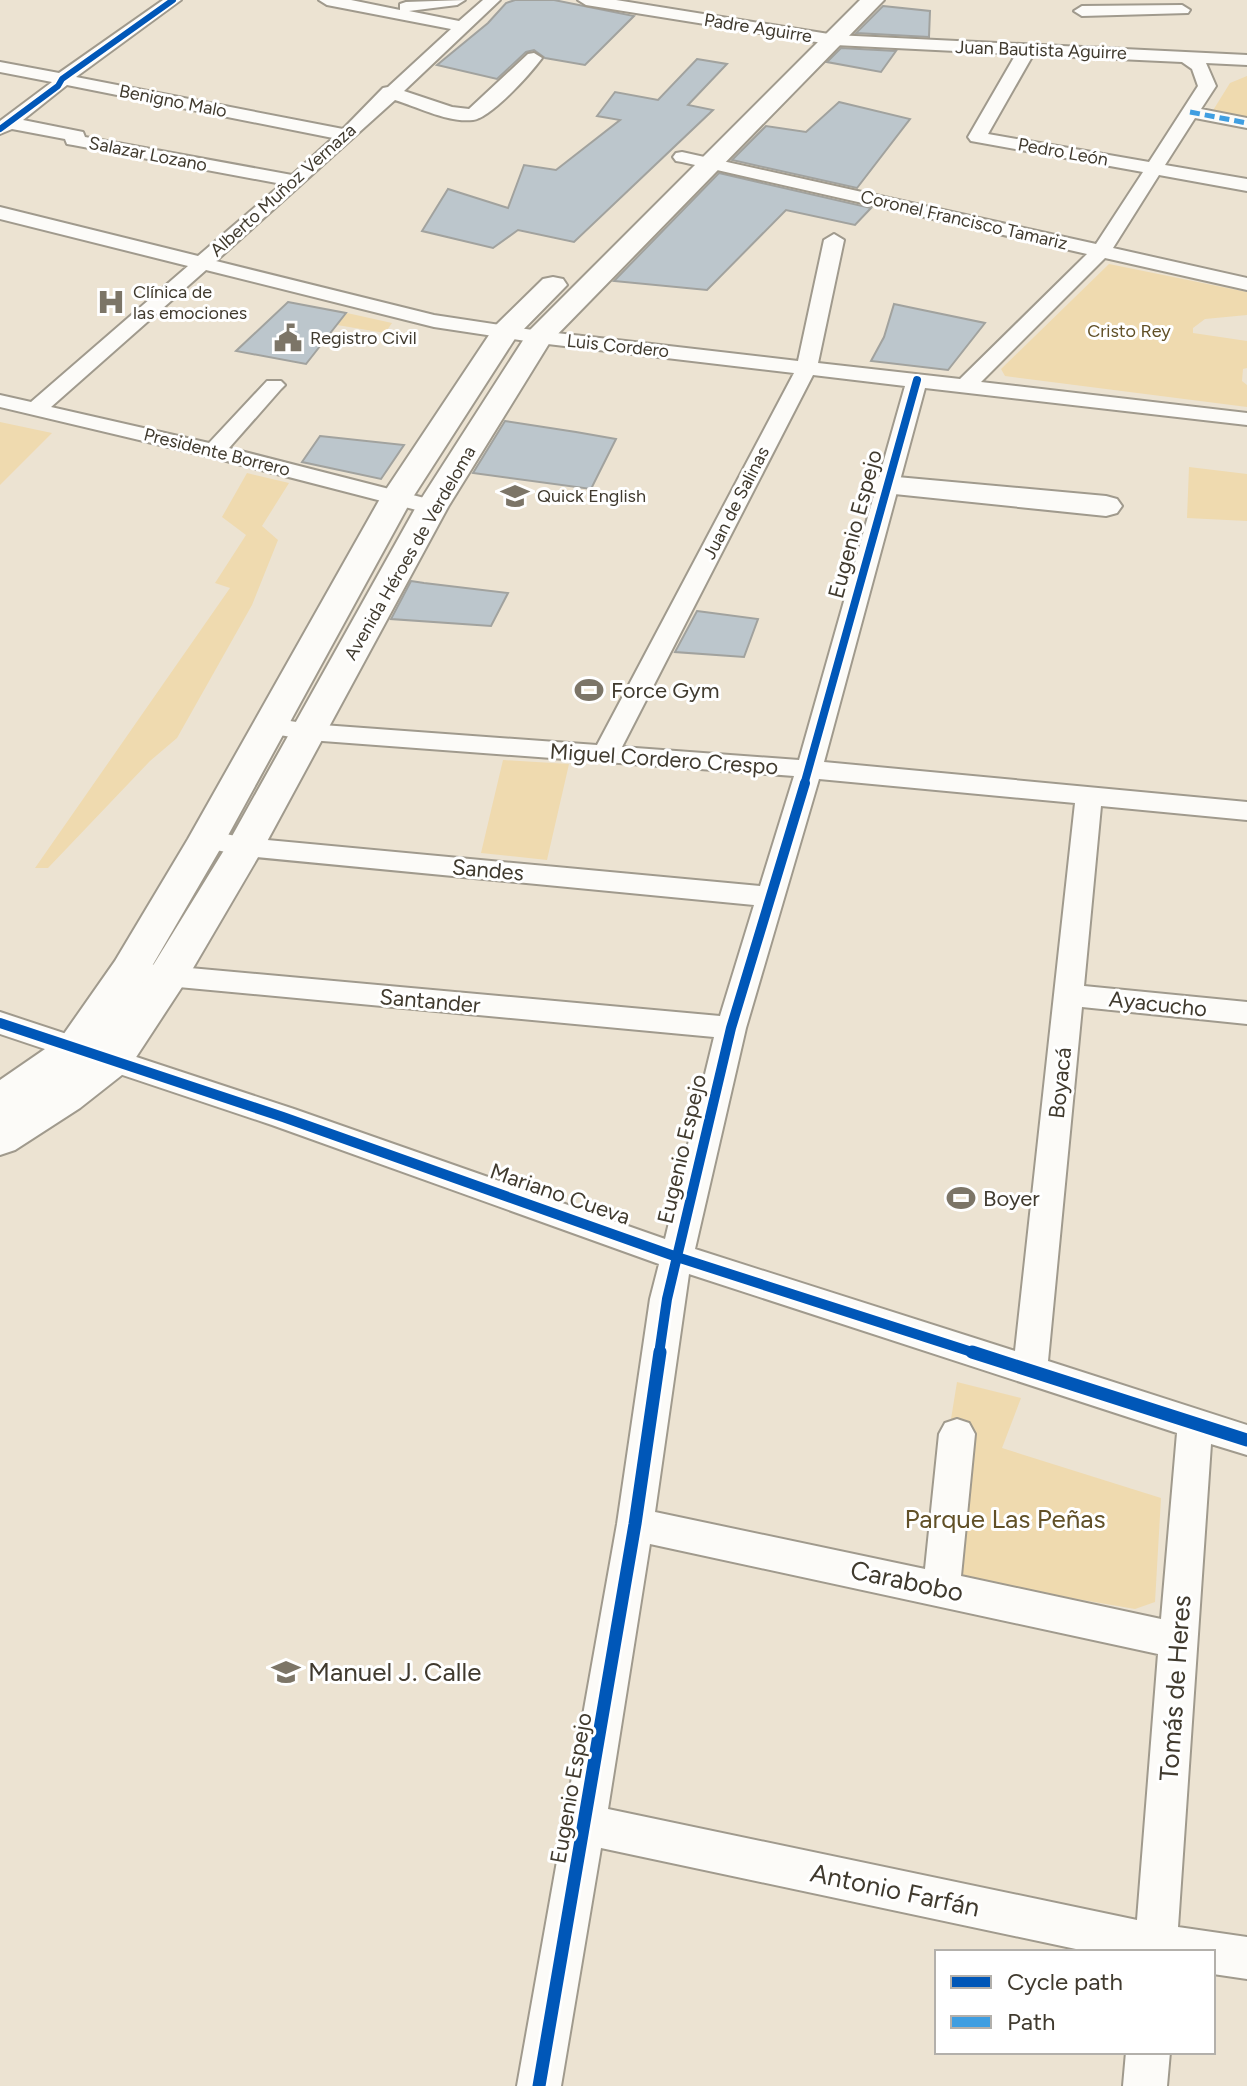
<svg xmlns="http://www.w3.org/2000/svg" width="1247" height="2086" font-family="Figtree,sans-serif">
  <rect width="100%" height="100%" fill="#ece3d2"/>
  <!-- green -->
  <path fill="#efdaaf" d="M1247 76V120L1212 112 1230 83Z
    M1109 264 1247 292V315L1205 319 1193 328V333L1247 341V368L1243 369 1242 381 1247 385V407L1005 376 1001 369Z
    M347 313 392 323 385 333 337 325Z
    M0 422 52 433 0 485Z
    M1189 467 1247 474V521L1187 518Z
    M247 473 289 483 262 526 278 540 252 605 177 738 150 761 48 868H35L230 588 215 583 246 535 222 517Z
    M503 760 569 764 547 860 481 853Z
    M957 1382 1021 1398 1002 1448 1161 1498 1155 1602 1135 1609 926 1573Z"/>
  <!-- building -->
  <path fill="#bcc6cc" stroke="#a1a29e" stroke-width="2" d="M515 0H554L634 16 585 65 545 58 534 50 526 52 497 79 437 65 488 23 506 3Z
    M883 6 930 11 929 37 856 33Z
    M841 48 896 51 881 72 827 62Z
    M697 59 727 64 688 105 713 110 574 242 518 230 493 248 422 231 448 189 508 208 524 165 556 170 620 120 597 116 615 92 658 100Z
    M839 102 910 119 857 188 732 160 766 126 806 132Z
    M719 173 871 208 855 225 786 210 707 290 614 281Z
    M288 302 346 313 306 364 236 351Z
    M894 304 913 308 985 323 948 370 871 361 884 337Z
    M505 421 576 432 616 439 591 489 473 473Z
    M320 436 404 445 381 479 302 462Z
    M411 581 424 583 508 593 491 626 391 619Z
    M697 611 758 619 744 657 675 652Z"/>
  <g fill="none" stroke-linecap="round" stroke-linejoin="round">
    <defs>
      <path id="street" d="M163 0H181L76 77 343 129 383 88 388 87 451 29 327 5 319 0H351L400 10V4L406 2 465 0 457 5 409 11 459 21 483 0H500L404 91 452 107 469 109 528 54 534 53 542 58C531 73 491 118 473 120 448 123 418 107 395 100L216 261 434 315 539 331 798 361 824 240 834 234 844 240 818 363 960 379 1087 254 682 162 676 161 673 157 676 153 682 152 1096 244 1143 172 971 141 968 137 1016 54 835 45 586 5 578 0H616L835 35 1247 55V65L1206 63 1216 86 1201 109 1247 118V128L1195 118 1165 165 1247 179V191L1159 175 1113 248 1247 278V290L1105 258 981 382 1247 413V425L925 388 824 762 1247 802V820L1101 806 1084 986 1247 1002V1024L1082 1007 1048 1361 1247 1425V1455L1211 1444 1178 1927 1247 1937V1979L1213 1974V1952H1090L601 1848 561 2086H517L617 1524 650 1299 659 1264 272 1125 0 1034V1012L294 1109 665 1239 714 1037 146 984 136 981 131 974 136 967 146 964 720 1016 754 905 245 856 197 846 193 839 197 832 207 830 245 838 760 886 794 776 309 740 262 732 258 726 262 720 271 718 309 724 597 745 794 373 539 343 434 327 206 270 51 407 209 443 267 381H281L285 385 281 389 229 448 440 502 443 507 440 512 432 514 211 457 0 407V395L31 402 188 266 0 219V207L198 256 282 184 73 145 67 144 65 139 12 129 0 134V121L52 82 0 72V62L59 73ZM1033 55 1182 62 1192 69 1198 86 1149 162 988 134ZM67 85 333 138 292 175 85 137 83 132 23 120ZM813 375 905 386 799 760 622 747ZM819 779 1075 803 1015 1351 695 1249 746 1028ZM689 1274 1177 1433 1161 1619 961 1576 975 1434 969 1423 957 1419 945 1423 939 1434 925 1569 655 1512ZM650 1544 1158 1654 1137 1920 608 1809Z
        M1182 5 1190 10 1188 13 1082 16 1074 11 1082 6Z
        M1126 2052H1170L1167 2086H1123Z"/>
      <path id="secondary" d="M860 0H884L550 342 448 507 264 847 182 987 127 1071 80 1108 15 1150 0 1155V1080L61 1038 115 961 188 839 381 497 495 326 543 279 553 277 563 279 567 285 516 337 413 497 226 839 141 985 226 847 416 507 529 331Z
        M886 476 1106 496 1117 499 1122 506 1117 513 1106 516 875 492 870 485 875 478Z"/>
    </defs>
    <!-- street casing -->
    <use href="#street" stroke="#a09a8d" stroke-width="4"/>
    <!-- secondary casing -->
    <use href="#secondary" stroke="#a09a8d" stroke-width="4"/>
    <!-- street -->
    <use href="#street" fill="#fcfbf8" fill-rule="evenodd"/>
    <!-- secondary -->
    <use href="#secondary" fill="#fcfbf8" fill-rule="evenodd"/>
    <!-- quiet -->
    <path stroke="#3f9ee1" stroke-width="5" stroke-dasharray="10 5" stroke-linecap="butt" d="M1190 112 1247 123"/>
    <defs>
      <path id="cycleway-far3" d="M0 129 58 86 62 79 173 0"/>
      <path id="cycleway-far2" d="M804 785 917 380"/>
      <path id="cycleway-far1" d="M0 1023 283 1117 677 1257 978 1354
        M659 1354 667 1299 731 1028 805 783"/>
      <path id="cycleway" d="M972 1352 1247 1440
        M539 2086 635 1524 660 1352"/>
    </defs>
    <!-- cycleway-far3 casing -->
    <use href="#cycleway-far3" stroke="#fff" stroke-width="9"/>
    <!-- cycleway-far2 casing -->
    <use href="#cycleway-far2" stroke="#fff" stroke-width="12"/>
    <!-- cycleway-far1 casing -->
    <use href="#cycleway-far1" stroke="#fff" stroke-width="15"/>
    <!-- cycleway casing -->
    <use href="#cycleway" stroke="#fff" stroke-width="18"/>
    <!-- cycleway-far3 -->
    <use href="#cycleway-far3" stroke="#0057b8" stroke-width="6"/>
    <!-- cycleway-far2 -->
    <use href="#cycleway-far2" stroke="#0057b8" stroke-width="8"/>
    <!-- cycleway-far1 -->
    <use href="#cycleway-far1" stroke="#0057b8" stroke-width="10"/>
    <!-- cycleway -->
    <use href="#cycleway" stroke="#0057b8" stroke-width="13"/>
  </g>
  <!-- icons -->
  <defs>
    <symbol id="hospital-bare" viewBox="-9 -9 18 18"><path d="M-5-5h3v3.5h4V-5h3V5h-3V1.5h-4V5h-3Z" fill="#7c7567" stroke="#fff" stroke-width="2.5" paint-order="stroke"/></symbol>
    <symbol id="civic-bare" viewBox="-9 -9 18 18"><path d="M-.6-6.5H3V-4.5H.6V-3L4-1V1h2V6H-6V1h2V-1L-.6-3ZM-1.2 2.5V6h2.4V2.5Z" fill="#7c7567" stroke="#fff" stroke-width="2.5" paint-order="stroke"/></symbol>
    <symbol id="school-bare" viewBox="-9 -9 18 18"><path d="M0-5L7-2L0 1L-7-2ZM-4 1L0 2.5L4 1V4Q0 6-4 4Z" fill="#7c7567" stroke="#fff" stroke-width="2.5" paint-order="stroke"/></symbol>
    <symbol id="stadium-bare" viewBox="-9 -9 18 18"><path d="M0-5a6.5 5 0 1 0 0 10a6.5 5 0 1 0 0-10ZM-3.5-1.8h7v3.6h-7Z" fill="#7c7567" stroke="#fff" stroke-width="2.5" paint-order="stroke"/></symbol>
  </defs>
  <g fill-rule="evenodd">
    <use href="#hospital-bare" x="91" y="282" width="40" height="40"/>
    <use href="#civic-bare" x="268" y="318" width="40" height="40"/>
    <use href="#school-bare" x="495" y="476" width="40" height="40"/>
    <use href="#stadium-bare" x="569" y="670" width="40" height="40"/>
    <use href="#stadium-bare" x="941" y="1178" width="40" height="40"/>
    <use href="#school-bare" x="266" y="1652" width="40" height="40"/>
  </g>
  <g text-anchor="middle" dominant-baseline="central" stroke-width="6" stroke-linejoin="round" paint-order="stroke">
    <!-- far-street labels -->
    <g font-size="18" fill="#403a2e" stroke="#fff">
      <text transform="translate(758 28) rotate(9)">Padre Aguirre</text>
      <text transform="translate(1041 50) rotate(2)">Juan Bautista Aguirre</text>
      <text transform="translate(173 101) rotate(11)">Benigno Malo</text>
      <text transform="translate(1063 152) rotate(10)">Pedro León</text>
      <text transform="translate(148 154) rotate(11)">Salazar Lozano</text>
      <text transform="translate(283 190) rotate(-42)">Alberto Muñoz Vernaza</text>
      <text transform="translate(964 220) rotate(13)">Coronel Francisco Tamariz</text>
      <text transform="translate(618 346) rotate(6)">Luis Cordero</text>
      <text transform="translate(217 452) rotate(14)">Presidente Borrero</text>
      <text transform="translate(736 503) rotate(-63)">Juan de Salinas</text>
      <text transform="translate(410 553) rotate(-60)">Avenida Héroes de Verdeloma</text>
    </g>
    <!-- far-poi labels -->
    <g font-size="18" fill="#403a2e" stroke="#fff" text-anchor="start">
      <text x="133" y="292">Clínica de<tspan x="133" dy="21">las emociones</tspan></text>
      <text x="310" y="338">Registro Civil</text>
      <text x="537" y="496">Quick English</text>
    </g>
    <!-- far-park labels -->
    <g font-size="18" fill="#615027" stroke="#fff">
      <text x="1129" y="331">Cristo Rey</text>
    </g>
    <!-- street labels -->
    <g font-size="22" fill="#403a2e" stroke="#fff">
      <text transform="translate(855 524) rotate(-75)">Eugenio Espejo</text>
      <text transform="translate(664 759) rotate(4)">Miguel Cordero Crespo</text>
      <text transform="translate(488 870) rotate(5)">Sandes</text>
      <text transform="translate(430 1001) rotate(5)">Santander</text>
      <text transform="translate(1158 1004) rotate(6)">Ayacucho</text>
      <text transform="translate(1060 1083) rotate(-84)">Boyacá</text>
      <text transform="translate(682 1149) rotate(-77)">Eugenio Espejo</text>
      <text transform="translate(560 1194) rotate(19)">Mariano Cueva</text>
      <text transform="translate(571 1788) rotate(-80)">Eugenio Espejo</text>
    </g>
    <!-- poi labels -->
    <g font-size="22" fill="#403a2e" stroke="#fff" text-anchor="start">
      <text x="611" y="690">Force Gym</text>
      <text x="983" y="1198">Boyer</text>
    </g>
    <!-- near-park labels -->
    <g font-size="26" fill="#615027" stroke="#fff">
      <text x="1005" y="1519">Parque Las Peñas</text>
    </g>
    <!-- near-street labels -->
    <g font-size="26" fill="#403a2e" stroke="#fff">
      <text transform="translate(907 1581) rotate(12)">Carabobo</text>
      <text transform="translate(1175 1688) rotate(-86)">Tomás de Heres</text>
      <text transform="translate(895 1890) rotate(12)">Antonio Farfán</text>
    </g>
    <!-- near-poi labels -->
    <g font-size="26" fill="#403a2e" stroke="#fff" text-anchor="start">
      <text x="308" y="1672">Manuel J. Calle</text>
    </g>
  </g>
  <!-- legend -->
  <rect x="935" y="1950" width="280" height="104" fill="#ffffff" stroke="#b3b0ab" stroke-width="2"/>
  <rect x="951" y="1976" width="40" height="12" fill="#0057b8" stroke="#b3b0ab" stroke-width="2"/>
  <text x="1007" y="1990" font-size="24" fill="#403a2e">Cycle path</text>
  <rect x="951" y="2016" width="40" height="12" fill="#3f9ee1" stroke="#b3b0ab" stroke-width="2"/>
  <text x="1007" y="2030" font-size="24" fill="#403a2e">Path</text>
</svg>
